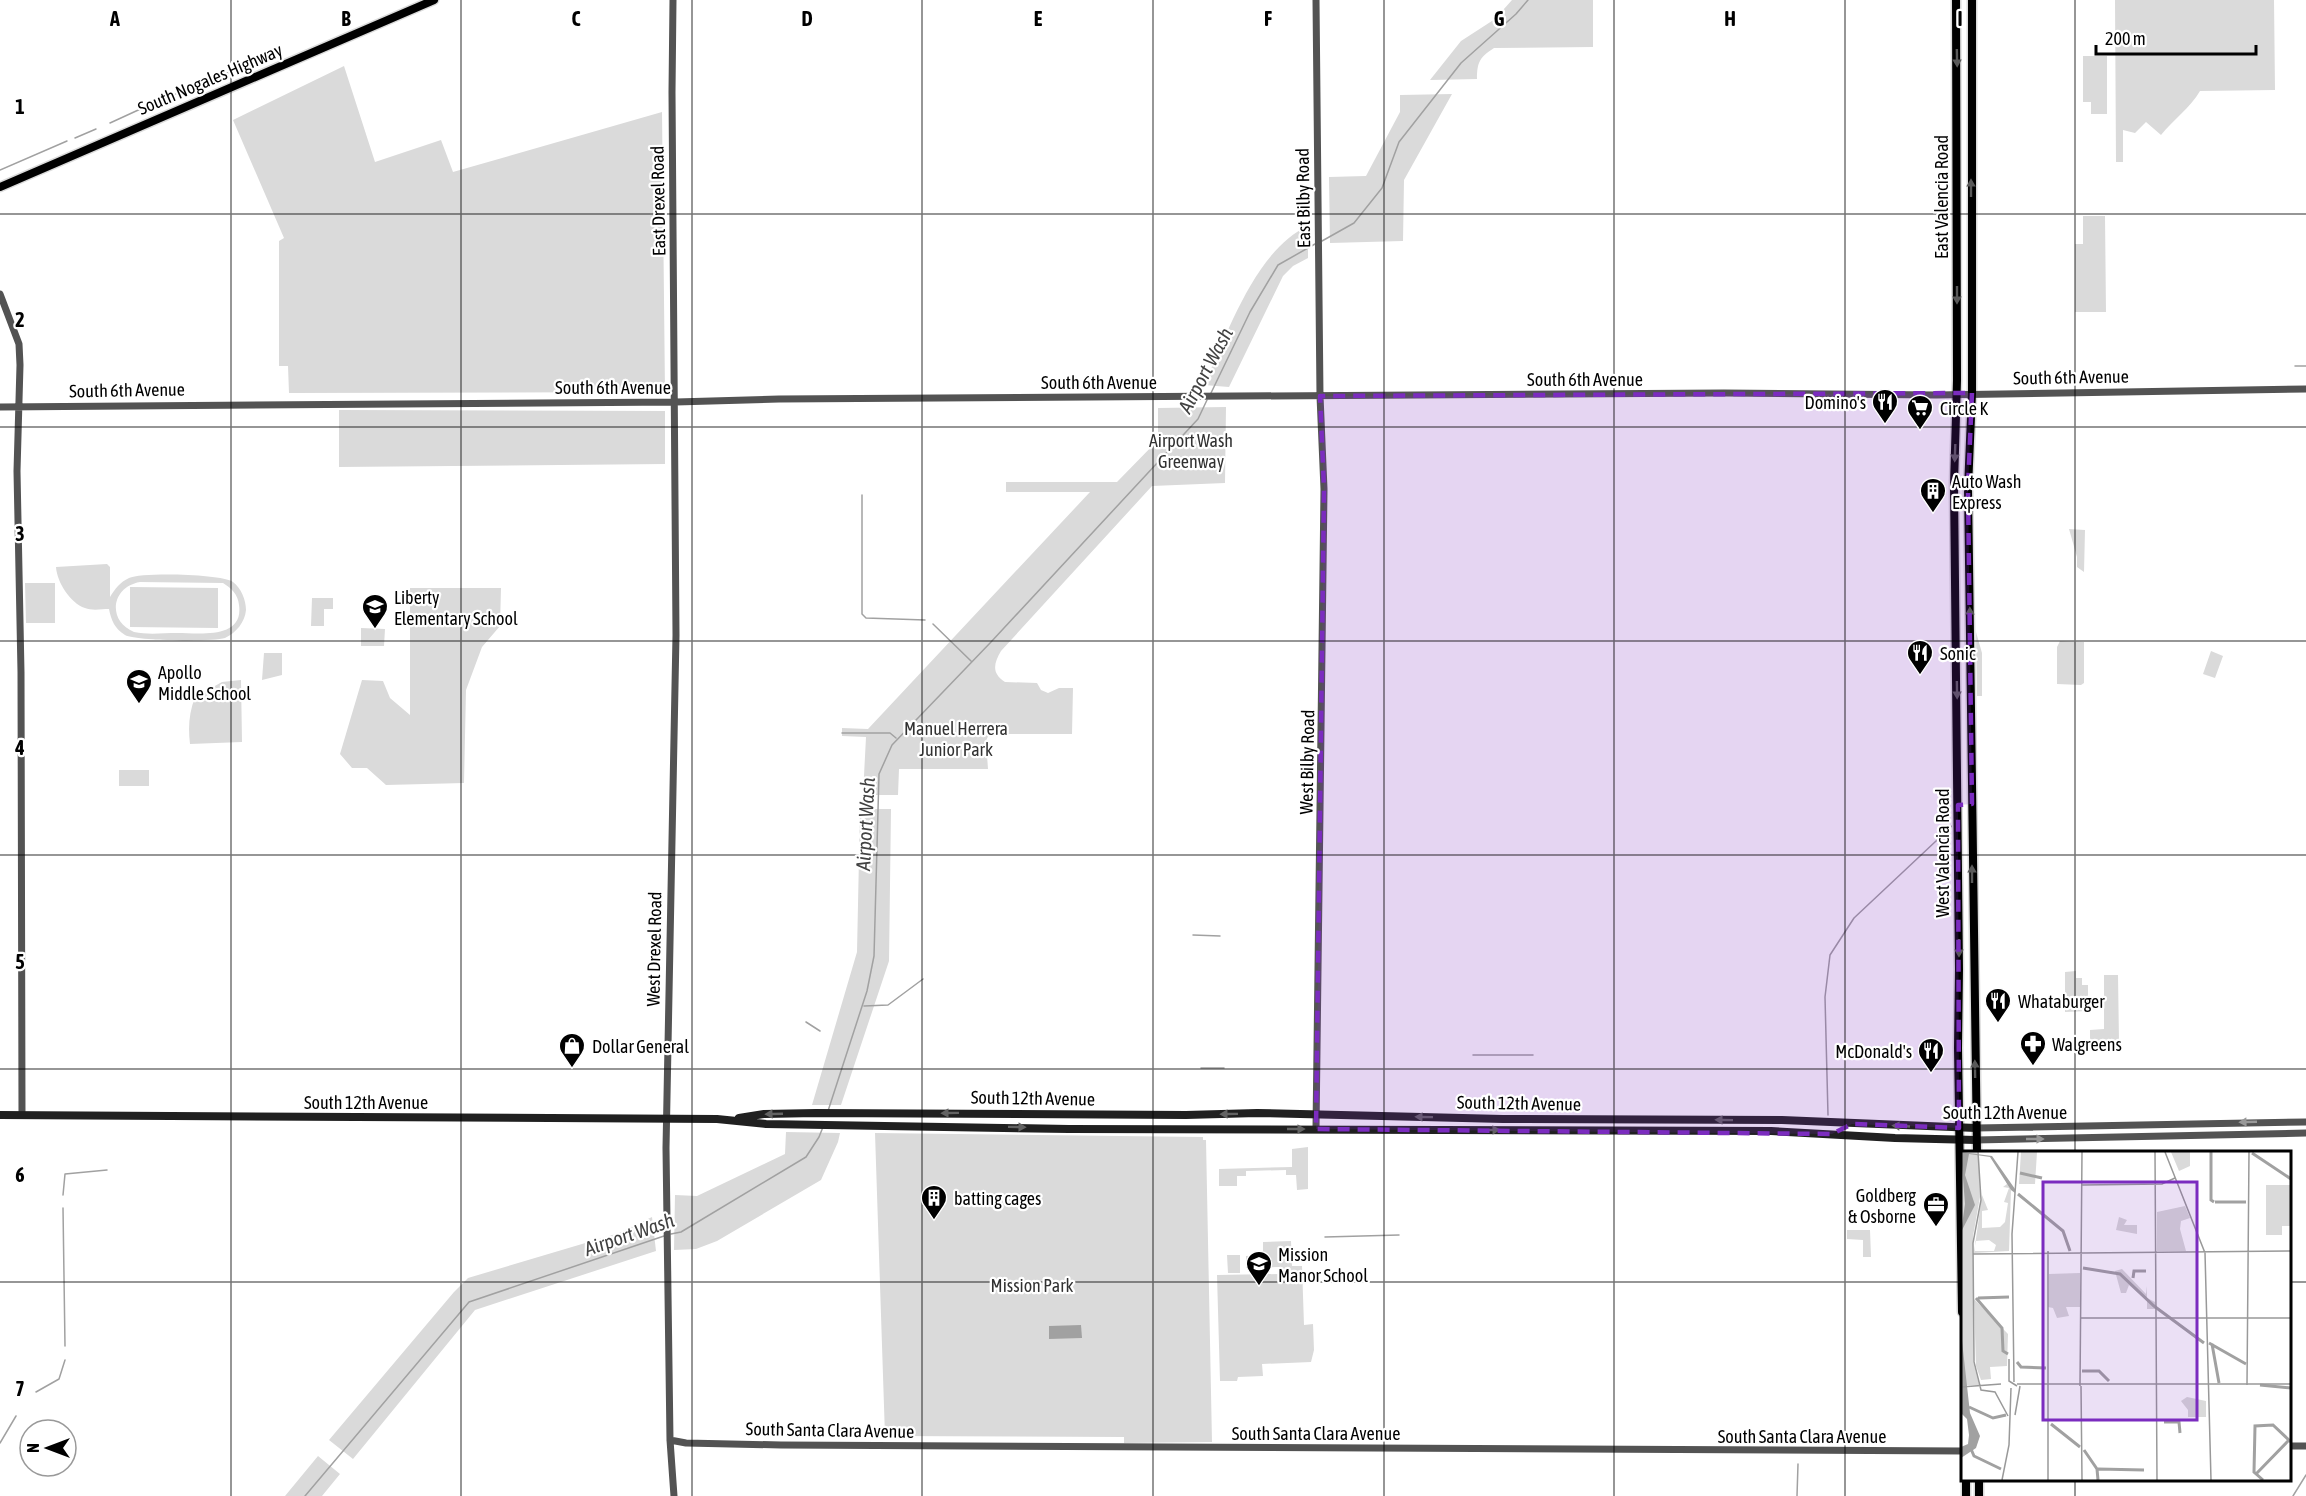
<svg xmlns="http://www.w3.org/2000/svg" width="2306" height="1496" font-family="'Asap Condensed',sans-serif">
  <rect width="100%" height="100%" fill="#fff"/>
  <!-- green -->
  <path fill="#dadada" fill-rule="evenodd" d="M1512 0H1593V47L1494 48C1480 57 1477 62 1477 79L1430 80 1461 41 1495 19Z
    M2115 0H2274L2275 90 2200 91C2190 108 2173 120 2161 135L2146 122 2135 133 2123 130V162H2116Z
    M2083 56H2107V114H2091V102H2083Z
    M344 66 375 162 441 140 453 172 662 112 665 392 289 393 288 366H279V241L284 238 233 120Z
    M1452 94 1404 180 1403 241 1330 243 1329 177 1366 176 1400 112V95Z
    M2083 216H2105L2106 312H2075V244H2083Z
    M1308 226V258L1293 266 1283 276 1229 387 1204 385C1227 335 1255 250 1308 226Z
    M1226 407 1225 483 1152 486 1001 651C994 663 991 673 1005 682L1037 683 1041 690 1048 693 1059 688H1073L1072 734H1007L996 731 989 734 986 741 988 769H899L898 795H863L866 737 842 736V728L868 729 1090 492H1006V482H1117L1158 440V408Z
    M339 410 665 411V464L339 467Z
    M2069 529 2085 530 2084 572 2077 567V557Z
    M107 564 110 567V597C115 589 120 582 129 578 142 572 222 574 233 582 241 588 246 600 246 610 245 622 236 633 225 638 213 642 135 641 125 635 115 629 111 620 109 609 102 609 92 611 85 608 70 603 57 582 56 567ZM140 582 223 583C231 588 238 594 239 605 244 640 198 633 177 633 163 633 148 635 134 632 107 621 111 587 140 582Z
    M25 583H55V623H26Z
    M130 587 218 588V628L130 627Z
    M410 588H501L500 626 482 647 466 690 464 783 386 785 367 768H352L340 754 362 680 383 681 390 698 410 715Z
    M312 598H333V609H324V626H311Z
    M361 628 385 629 384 646H361Z
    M1976 632 1982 653V696H1977Z
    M2060 641 2084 642V683L2081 685 2057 684V647Z
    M2211 651 2223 656 2215 678 2203 674Z
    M264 653H282V675L262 680Z
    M241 680 242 742 190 744C188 727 189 713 195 697L222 682Z
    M119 770H149V786H119Z
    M860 809H891L889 961 841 1105H812L857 952Z
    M2076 971V978H2082V985H2088V1011L2065 1012V972Z
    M2104 975H2118L2119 1042 2090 1043V1030L2104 1029Z
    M786 1132 840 1133 838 1142 821 1180 717 1241 696 1249 674 1250 675 1195 697 1196 785 1154Z
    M875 1133 1203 1137V1140H1206L1212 1442 1124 1443V1437L885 1436Z
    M1308 1147V1189L1297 1190 1296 1175H1286V1170L1246 1171V1176H1237V1186H1219V1169L1292 1167V1149Z
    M652 1217 656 1251 475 1310 353 1459 329 1440 454 1292 468 1278 619 1233Z
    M1847 1230H1870L1871 1257H1863V1240L1847 1239Z
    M1291 1241 1292 1266H1302L1304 1325 1313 1324 1314 1350 1311 1362 1262 1364 1263 1376 1238 1377 1237 1381H1220L1217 1275 1279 1274V1267L1246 1268V1256L1263 1255V1242Z
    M1227 1255H1240V1273H1228Z
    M318 1456 340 1474 322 1496H285Z"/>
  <!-- water -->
  <path fill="#a1a1a1" d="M1081 1325 1082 1338 1049 1339V1326Z"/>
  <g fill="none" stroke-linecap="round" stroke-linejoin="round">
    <!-- stream -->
    <path stroke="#a1a1a1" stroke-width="1.5" d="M199 84 230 72
      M155 102 189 89
      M110 123 147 106
      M75 138 96 129
      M0 170 67 141
      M1322 241 1354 223 1382 188 1399 142 1461 63 1516 14 1528 0
      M2295 366H2306
      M1211 393 1250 312 1278 265 1315 244
      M862 495V614L866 618 925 620
      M933 624 971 661
      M842 733H890L896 738
      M1193 935 1220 936
      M864 1006 888 1005 923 979
      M806 1022 820 1031
      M674 1051 686 1052
      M1473 1055H1533
      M1201 1068H1224
      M828 1111 867 991 874 956 879 774 892 745 991 642 1198 419 1207 400
      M1828 1115 1825 997 1830 955 1854 918 1952 826
      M63 1195 65 1174 107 1170
      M63 1208 65 1346
      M671 1234 681 1232 806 1157 819 1137 823 1127
      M1325 1237 1399 1235
      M36 1392 59 1379 65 1360
      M0 1443 16 1416
      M305 1496 469 1302 664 1236
      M1797 1496 1798 1464
      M2293 1496 2306 1475"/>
    <defs>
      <path id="primary" d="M1956 0 1957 380 1954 485 1959 969 1958 1048 1962 1312
        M1972 0V393L1968 488 1977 1152
        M0 187 434 0
        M1979 1480V1496
        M1966 1496V1480"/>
    </defs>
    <!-- primary casing -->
    <use href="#primary" stroke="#dbdbdb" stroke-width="11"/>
    <!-- tertiary -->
    <path stroke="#535353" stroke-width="7" d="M673 0 672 92 676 635 666 1148 670 1440 674 1496
      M0 294 19 344 20 365 17 471 21 672 22 1115
      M0 407 676 402 779 399 1724 393 1936 395 2306 389
      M1976 1128 2306 1122
      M1316 1129 1324 489 1320 396 1316 0
      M1976 1140 2306 1133
      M670 1440 686 1443 781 1445 1962 1451
      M2290 1446H2306"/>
    <!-- secondary -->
    <path stroke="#202020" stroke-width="8" d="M0 1115 717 1119 766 1124 1069 1129 1771 1131 1895 1138 1976 1140
      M739 1118 764 1114 816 1113 1186 1115 1257 1113 1503 1119 1782 1120 1976 1128"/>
    <!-- primary -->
    <use href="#primary" stroke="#000" stroke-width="8"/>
  </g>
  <!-- one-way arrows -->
  <defs><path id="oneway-solid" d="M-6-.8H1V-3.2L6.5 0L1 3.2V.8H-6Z" transform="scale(1.5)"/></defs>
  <g fill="#595959">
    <use href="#oneway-solid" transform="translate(1957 58) rotate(89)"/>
    <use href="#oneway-solid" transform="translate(1971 188) rotate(-90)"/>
    <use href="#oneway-solid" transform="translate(1957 295) rotate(90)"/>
    <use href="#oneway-solid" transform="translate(1955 453) rotate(92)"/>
    <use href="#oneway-solid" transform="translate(1970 616) rotate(-91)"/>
    <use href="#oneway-solid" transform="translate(1957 690) rotate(89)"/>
    <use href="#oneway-solid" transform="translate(1972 874) rotate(-90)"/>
    <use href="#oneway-solid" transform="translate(1959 948) rotate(90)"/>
    <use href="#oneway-solid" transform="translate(1975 1069) rotate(-91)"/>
  </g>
  <g fill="#636363">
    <use href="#oneway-solid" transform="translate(950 1113) rotate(179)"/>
    <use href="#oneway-solid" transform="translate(774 1114) rotate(178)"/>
    <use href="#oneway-solid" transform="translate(1229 1114) rotate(179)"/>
    <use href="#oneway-solid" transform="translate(1424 1117) rotate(-179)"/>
    <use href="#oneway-solid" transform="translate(1724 1120) rotate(-179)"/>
    <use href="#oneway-solid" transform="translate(1901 1126) rotate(-177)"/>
    <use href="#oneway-solid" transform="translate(1017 1127) rotate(1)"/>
    <use href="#oneway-solid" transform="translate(1296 1129)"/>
    <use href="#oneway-solid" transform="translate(1491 1130) rotate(-1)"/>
  </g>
  <g fill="#989898">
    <use href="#oneway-solid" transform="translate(2248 1122) rotate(178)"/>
    <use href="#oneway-solid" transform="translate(2035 1139)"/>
  </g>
  <!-- marked area -->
  <path fill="#7b2cbf" fill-opacity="0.2" stroke="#7b2cbf" stroke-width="4.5" stroke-dasharray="12 8" stroke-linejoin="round" d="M1972 393 1968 488 1972 804 1958 805 1959 1128 1852 1124 1832 1134 1316 1129 1324 489 1320 396Z"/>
  <!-- grid -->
  <path fill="none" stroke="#000" stroke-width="1.5" stroke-opacity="0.55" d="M231 0V1496M461 0V1496M692 0V1496M922 0V1496M1153 0V1496M1384 0V1496M1614 0V1496M1845 0V1496M2075 0V1152M0 214H2306M0 427H2306M0 641H2306M0 855H2306M0 1069H2306M0 1282H1962M2290 1282H2306M2075 1480V1496"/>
  <!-- icons -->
  <defs>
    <symbol id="restaurant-pin" viewBox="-11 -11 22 30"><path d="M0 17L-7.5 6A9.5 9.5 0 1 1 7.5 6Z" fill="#000" stroke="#fff"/><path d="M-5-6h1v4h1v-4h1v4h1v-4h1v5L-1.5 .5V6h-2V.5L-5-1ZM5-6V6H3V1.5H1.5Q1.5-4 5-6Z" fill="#fff"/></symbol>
    <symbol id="supermarket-pin" viewBox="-11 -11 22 30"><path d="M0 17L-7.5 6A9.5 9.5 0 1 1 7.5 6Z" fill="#000" stroke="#fff"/><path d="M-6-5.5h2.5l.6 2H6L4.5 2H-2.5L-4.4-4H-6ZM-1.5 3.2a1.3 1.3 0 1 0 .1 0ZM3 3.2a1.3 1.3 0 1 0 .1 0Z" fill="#fff"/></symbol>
    <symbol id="building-pin" viewBox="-11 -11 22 30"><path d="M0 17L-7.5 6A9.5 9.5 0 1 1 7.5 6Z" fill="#000" stroke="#fff"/><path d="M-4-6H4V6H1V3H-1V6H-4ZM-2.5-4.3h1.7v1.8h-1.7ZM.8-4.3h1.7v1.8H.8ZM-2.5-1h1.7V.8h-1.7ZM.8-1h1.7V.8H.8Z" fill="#fff"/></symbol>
    <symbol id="school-pin" viewBox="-11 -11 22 30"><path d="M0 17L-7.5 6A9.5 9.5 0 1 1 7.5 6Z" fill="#000" stroke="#fff"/><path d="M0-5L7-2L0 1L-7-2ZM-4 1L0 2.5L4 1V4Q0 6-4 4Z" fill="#fff"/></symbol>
    <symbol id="pharmacy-pin" viewBox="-11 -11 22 30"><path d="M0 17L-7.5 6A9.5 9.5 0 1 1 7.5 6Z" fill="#000" stroke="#fff"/><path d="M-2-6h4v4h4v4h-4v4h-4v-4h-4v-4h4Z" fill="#fff"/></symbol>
    <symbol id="shop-pin" viewBox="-11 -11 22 30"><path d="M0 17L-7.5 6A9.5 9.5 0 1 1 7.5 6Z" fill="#000" stroke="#fff"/><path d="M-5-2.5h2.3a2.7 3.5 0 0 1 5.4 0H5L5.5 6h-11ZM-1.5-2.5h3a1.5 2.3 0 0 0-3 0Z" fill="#fff"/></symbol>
    <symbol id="office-pin" viewBox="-11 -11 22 30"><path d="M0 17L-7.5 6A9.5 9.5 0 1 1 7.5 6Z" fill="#000" stroke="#fff"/><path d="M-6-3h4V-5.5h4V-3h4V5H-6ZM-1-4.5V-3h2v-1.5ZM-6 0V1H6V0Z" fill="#fff"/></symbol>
  </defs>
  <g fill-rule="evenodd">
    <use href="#restaurant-pin" x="1870" y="387" width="30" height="40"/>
    <use href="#supermarket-pin" x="1905" y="393" width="30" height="40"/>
    <use href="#building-pin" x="1918" y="476" width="30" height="40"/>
    <use href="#school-pin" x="360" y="592" width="30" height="40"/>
    <use href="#restaurant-pin" x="1905" y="638" width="30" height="40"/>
    <use href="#school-pin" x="124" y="667" width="30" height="40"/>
    <use href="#restaurant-pin" x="1983" y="986" width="30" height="40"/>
    <use href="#pharmacy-pin" x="2018" y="1029" width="30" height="40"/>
    <use href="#shop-pin" x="557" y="1031" width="30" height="40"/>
    <use href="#restaurant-pin" x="1916" y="1036" width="30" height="40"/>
    <use href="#building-pin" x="919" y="1183" width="30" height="40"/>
    <use href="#office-pin" x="1921" y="1190" width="30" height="40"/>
    <use href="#school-pin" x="1244" y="1249" width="30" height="40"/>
  </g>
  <g text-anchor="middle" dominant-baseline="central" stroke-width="4.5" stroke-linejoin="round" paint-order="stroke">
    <!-- street labels -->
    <g font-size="18" fill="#000" stroke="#fff">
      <text transform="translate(210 79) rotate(-23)">South Nogales Highway</text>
      <text transform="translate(1941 197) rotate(-90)">East Valencia Road</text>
      <text transform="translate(1303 198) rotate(-91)">East Bilby Road</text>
      <text transform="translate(658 201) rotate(-91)">East Drexel Road</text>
      <text transform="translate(2071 377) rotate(-1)">South 6th Avenue</text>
      <text x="1585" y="379">South 6th Avenue</text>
      <text x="1099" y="382">South 6th Avenue</text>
      <text x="613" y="387">South 6th Avenue</text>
      <text transform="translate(127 390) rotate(-1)">South 6th Avenue</text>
      <text transform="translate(1307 762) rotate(-89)">West Bilby Road</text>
      <text transform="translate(1942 853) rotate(-90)">West Valencia Road</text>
      <text transform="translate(654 949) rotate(-89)">West Drexel Road</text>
      <text transform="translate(1033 1098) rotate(1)">South 12th Avenue</text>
      <text x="366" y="1102">South 12th Avenue</text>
      <text transform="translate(1519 1103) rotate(1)">South 12th Avenue</text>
      <text x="2005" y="1112">South 12th Avenue</text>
      <text transform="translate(830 1430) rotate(1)">South Santa Clara Avenue</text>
      <text x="1316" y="1433">South Santa Clara Avenue</text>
      <text x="1802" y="1436">South Santa Clara Avenue</text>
    </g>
    <!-- poi labels -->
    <g font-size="18" fill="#000" stroke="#fff" text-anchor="start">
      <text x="1866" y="402" text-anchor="end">Domino's</text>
      <text x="1940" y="408">Circle K</text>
      <text x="1952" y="481">Auto Wash<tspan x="1952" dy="21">Express</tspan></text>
      <text x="394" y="597">Liberty<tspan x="394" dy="21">Elementary School</tspan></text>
      <text x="1940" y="653">Sonic</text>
      <text x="158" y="672">Apollo<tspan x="158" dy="21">Middle School</tspan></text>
      <text x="2018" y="1001">Whataburger</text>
      <text x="2052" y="1044">Walgreens</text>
      <text x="592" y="1046">Dollar General</text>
      <text x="1912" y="1051" text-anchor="end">McDonald's</text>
      <text x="1916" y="1195" text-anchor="end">Goldberg<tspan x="1916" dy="21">&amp; Osborne</tspan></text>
      <text x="954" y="1198">batting cages</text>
      <text x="1278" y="1254">Mission<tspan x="1278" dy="21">Manor School</tspan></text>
    </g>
    <!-- park labels -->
    <g font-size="18" fill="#313131" stroke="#fff">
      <text x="1191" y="440">Airport Wash<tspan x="1191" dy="21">Greenway</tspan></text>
      <text x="956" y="728">Manuel Herrera<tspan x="956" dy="21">Junior Park</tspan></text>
      <text x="1032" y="1285">Mission Park</text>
    </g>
    <!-- water labels -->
    <g font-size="20" font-style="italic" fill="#424242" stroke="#fff">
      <text transform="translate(1205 370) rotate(-62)">Airport Wash</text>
      <text transform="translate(865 824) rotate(-87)">Airport Wash</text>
      <text transform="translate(629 1234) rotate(-19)">Airport Wash</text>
    </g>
  </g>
  <!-- overview -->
  <g transform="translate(1961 1151)">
    <rect width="330" height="330" fill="#fff"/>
    <path d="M0 1H16L18 8 19 46 12 85V210L18 234H0ZM60 1H76L74 33H58ZM210 1H229V15L218 20ZM41 19 50 39 48 100 13 102 21 44 27 59 21 60V77L39 76 44 71 47 52 43 51 48 37 42 36 46 33ZM28 89 35 94 33 100H14V90ZM305 34H330V75H321V84H305ZM224 55 229 67 220 70 219 78 225 100H196V61ZM158 66 166 69 163 74H176V83L155 79ZM161 118 185 143 186 135V147L194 151V158H186V150L168 134 165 142H160L154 120ZM119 122V156H105L108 165 96 167 92 157 87 156 88 123ZM13 148 47 183 46 215 29 216 30 228 20 229 15 215ZM226 246 245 250V266H227V259L220 250Z" fill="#dadada" fill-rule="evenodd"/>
    <path d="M0 1 31 5 54 38V42L50 39 29 6 8 3 4 24 14 54 0 81 4 53ZM0 181 9 262 19 285 15 297 0 307V296L7 293 8 284 6 268 0 262Z" fill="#a1a1a1"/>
    <path fill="none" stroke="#a1a1a1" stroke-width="3" d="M250 1V49L253 51M291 2 330 28M59 22 81 27M57 43 102 80 109 100M254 51H285M122 117 159 123 193 155 243 192M172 127 173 120H185M15 147 41 177 42 200 47 203M17 147 48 146M248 192 285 213M251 193 258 232M56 211 60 216 85 217M121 220H138L148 230M299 234 330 237M8 256 32 267 45 264M203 271H218L219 282M90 273 119 296M10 298 13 305 40 318M123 299 136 318 137 329M137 318 183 319M295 323 327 290M302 329 293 321 294 275 312 274 330 291"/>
    <path fill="none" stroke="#999" stroke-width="1.5" d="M17 1 20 49 12 92 13 211 20 239 34 241 47 265M194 1 196 329M204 1 244 102 250 329M121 34 201 33 214 27M12 103 330 100M120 167H330M48 208V230L56 235M53 231 51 83 57 1M56 233H330M286 234 288 1M119 235 121 1M120 235 121 329M0 236 40 233M54 264 59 235M41 329 48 294 50 237M87 329V100"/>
    <path fill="#7b2cbf" fill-opacity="0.15" stroke="#7b2cbf" stroke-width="3" d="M82 31H236V269H82Z"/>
    <rect width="330" height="330" fill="none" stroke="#000" stroke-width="3"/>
  </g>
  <g font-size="20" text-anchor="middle" font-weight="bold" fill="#000" stroke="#fff" stroke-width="4.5" stroke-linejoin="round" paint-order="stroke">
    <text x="115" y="26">A</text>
    <text x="346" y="26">B</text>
    <text x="576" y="26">C</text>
    <text x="807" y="26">D</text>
    <text x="1038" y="26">E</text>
    <text x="1268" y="26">F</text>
    <text x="1499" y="26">G</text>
    <text x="1730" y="26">H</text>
    <text x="1960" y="26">I</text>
    <text x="20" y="114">1</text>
    <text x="20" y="327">2</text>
    <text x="20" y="541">3</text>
    <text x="20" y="755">4</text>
    <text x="20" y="969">5</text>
    <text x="20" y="1182">6</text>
    <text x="20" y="1396">7</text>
  </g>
  <!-- north arrow -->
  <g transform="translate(48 1448) rotate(270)"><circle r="28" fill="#ffffff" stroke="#999999" stroke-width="1.5"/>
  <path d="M0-4.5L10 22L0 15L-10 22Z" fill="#000000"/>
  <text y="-9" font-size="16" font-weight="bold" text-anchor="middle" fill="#000000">N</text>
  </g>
  <!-- scale -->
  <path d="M2096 45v9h160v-9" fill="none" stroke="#000000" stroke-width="3"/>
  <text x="2105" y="45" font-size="18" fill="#000000" stroke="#ffffff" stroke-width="4.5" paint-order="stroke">200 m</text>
</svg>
